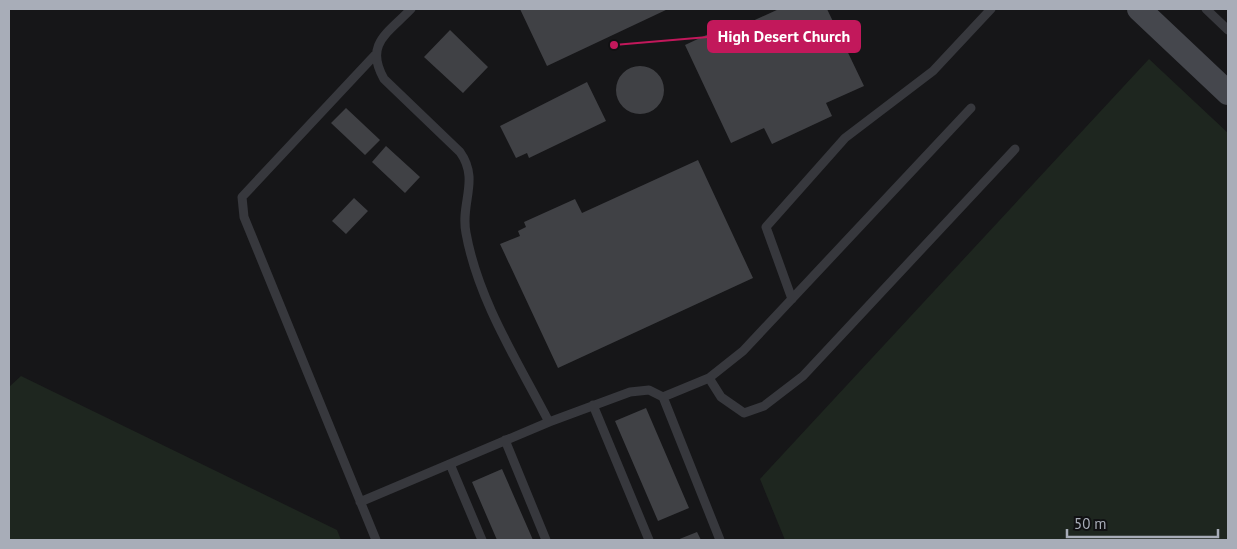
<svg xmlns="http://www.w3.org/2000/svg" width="1237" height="549" font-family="'PT Sans',sans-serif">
  <rect width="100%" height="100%" fill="#161618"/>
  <!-- green -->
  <path fill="#1e261f" d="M1149 59 1228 133V540H785L760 479Z
    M21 376 337 530 341 540H9V387Z"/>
  <!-- building -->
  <path fill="#404145" d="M520 9H668L547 66Z
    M779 9H827L864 86 826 103 832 116 772 144 764 128 731 143 685 45 717 30 720 36Z
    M450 30 488 67 463 93 424 57Z
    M616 90a24 24 0 1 1 48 0a24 24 0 1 1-48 0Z
    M587 82 606 121 529 158 527 153 516 158 500 126Z
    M346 108 380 140 365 155 331 123Z
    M386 146 420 177 405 193 372 162Z
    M698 160 753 278 558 368 500 244 520 236 518 231 526 227 524 222 575 199 582 213Z
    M354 198 368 211 346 234 332 221Z
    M646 408 689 508 658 521 615 421Z
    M502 469 533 540H497L472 482Z
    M697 532 701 540H677Z"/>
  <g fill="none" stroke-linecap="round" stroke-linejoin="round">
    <!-- service -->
    <path stroke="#37383d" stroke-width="9" d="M411 9C388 33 364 44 384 79L460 152C480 180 460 203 466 233 478 300 518 362 549 422
      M1206 9 1228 30
      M375 55 242 197 244 217 376 540
      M792 299 766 227 845 138 933 71 991 9
      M709 378 743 351 971 108
      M593 405 649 540
      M505 440 546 540
      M450 464 482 540
      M360 502 549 422 630 392 649 390 663 397
      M720 540 663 397 709 378 721 397 744 413 764 406 803 376 1015 149"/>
    <!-- secondary -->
    <path stroke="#45474d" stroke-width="24" d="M1139 9 1228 93"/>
  </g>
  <!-- callouts -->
  <path fill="none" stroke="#c2185b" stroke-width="2" d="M614 45L708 37"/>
  <circle fill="#c2185b" stroke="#111113" stroke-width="2" cx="614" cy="45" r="5"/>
  <rect fill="#c2185b" stroke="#c2185b" stroke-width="2" x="708" y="21" width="152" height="31" rx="5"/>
  <g font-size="16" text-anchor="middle" font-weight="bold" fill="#fff">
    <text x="784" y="42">High Desert Church</text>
  </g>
  <!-- border -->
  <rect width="1237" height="549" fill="none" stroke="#a8adb8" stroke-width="20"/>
  <!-- scale -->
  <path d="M1067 529v8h151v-8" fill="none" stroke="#a8adb8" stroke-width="2.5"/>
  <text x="1074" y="529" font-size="15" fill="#a8adb8" stroke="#111113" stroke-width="4" paint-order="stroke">50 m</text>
</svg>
